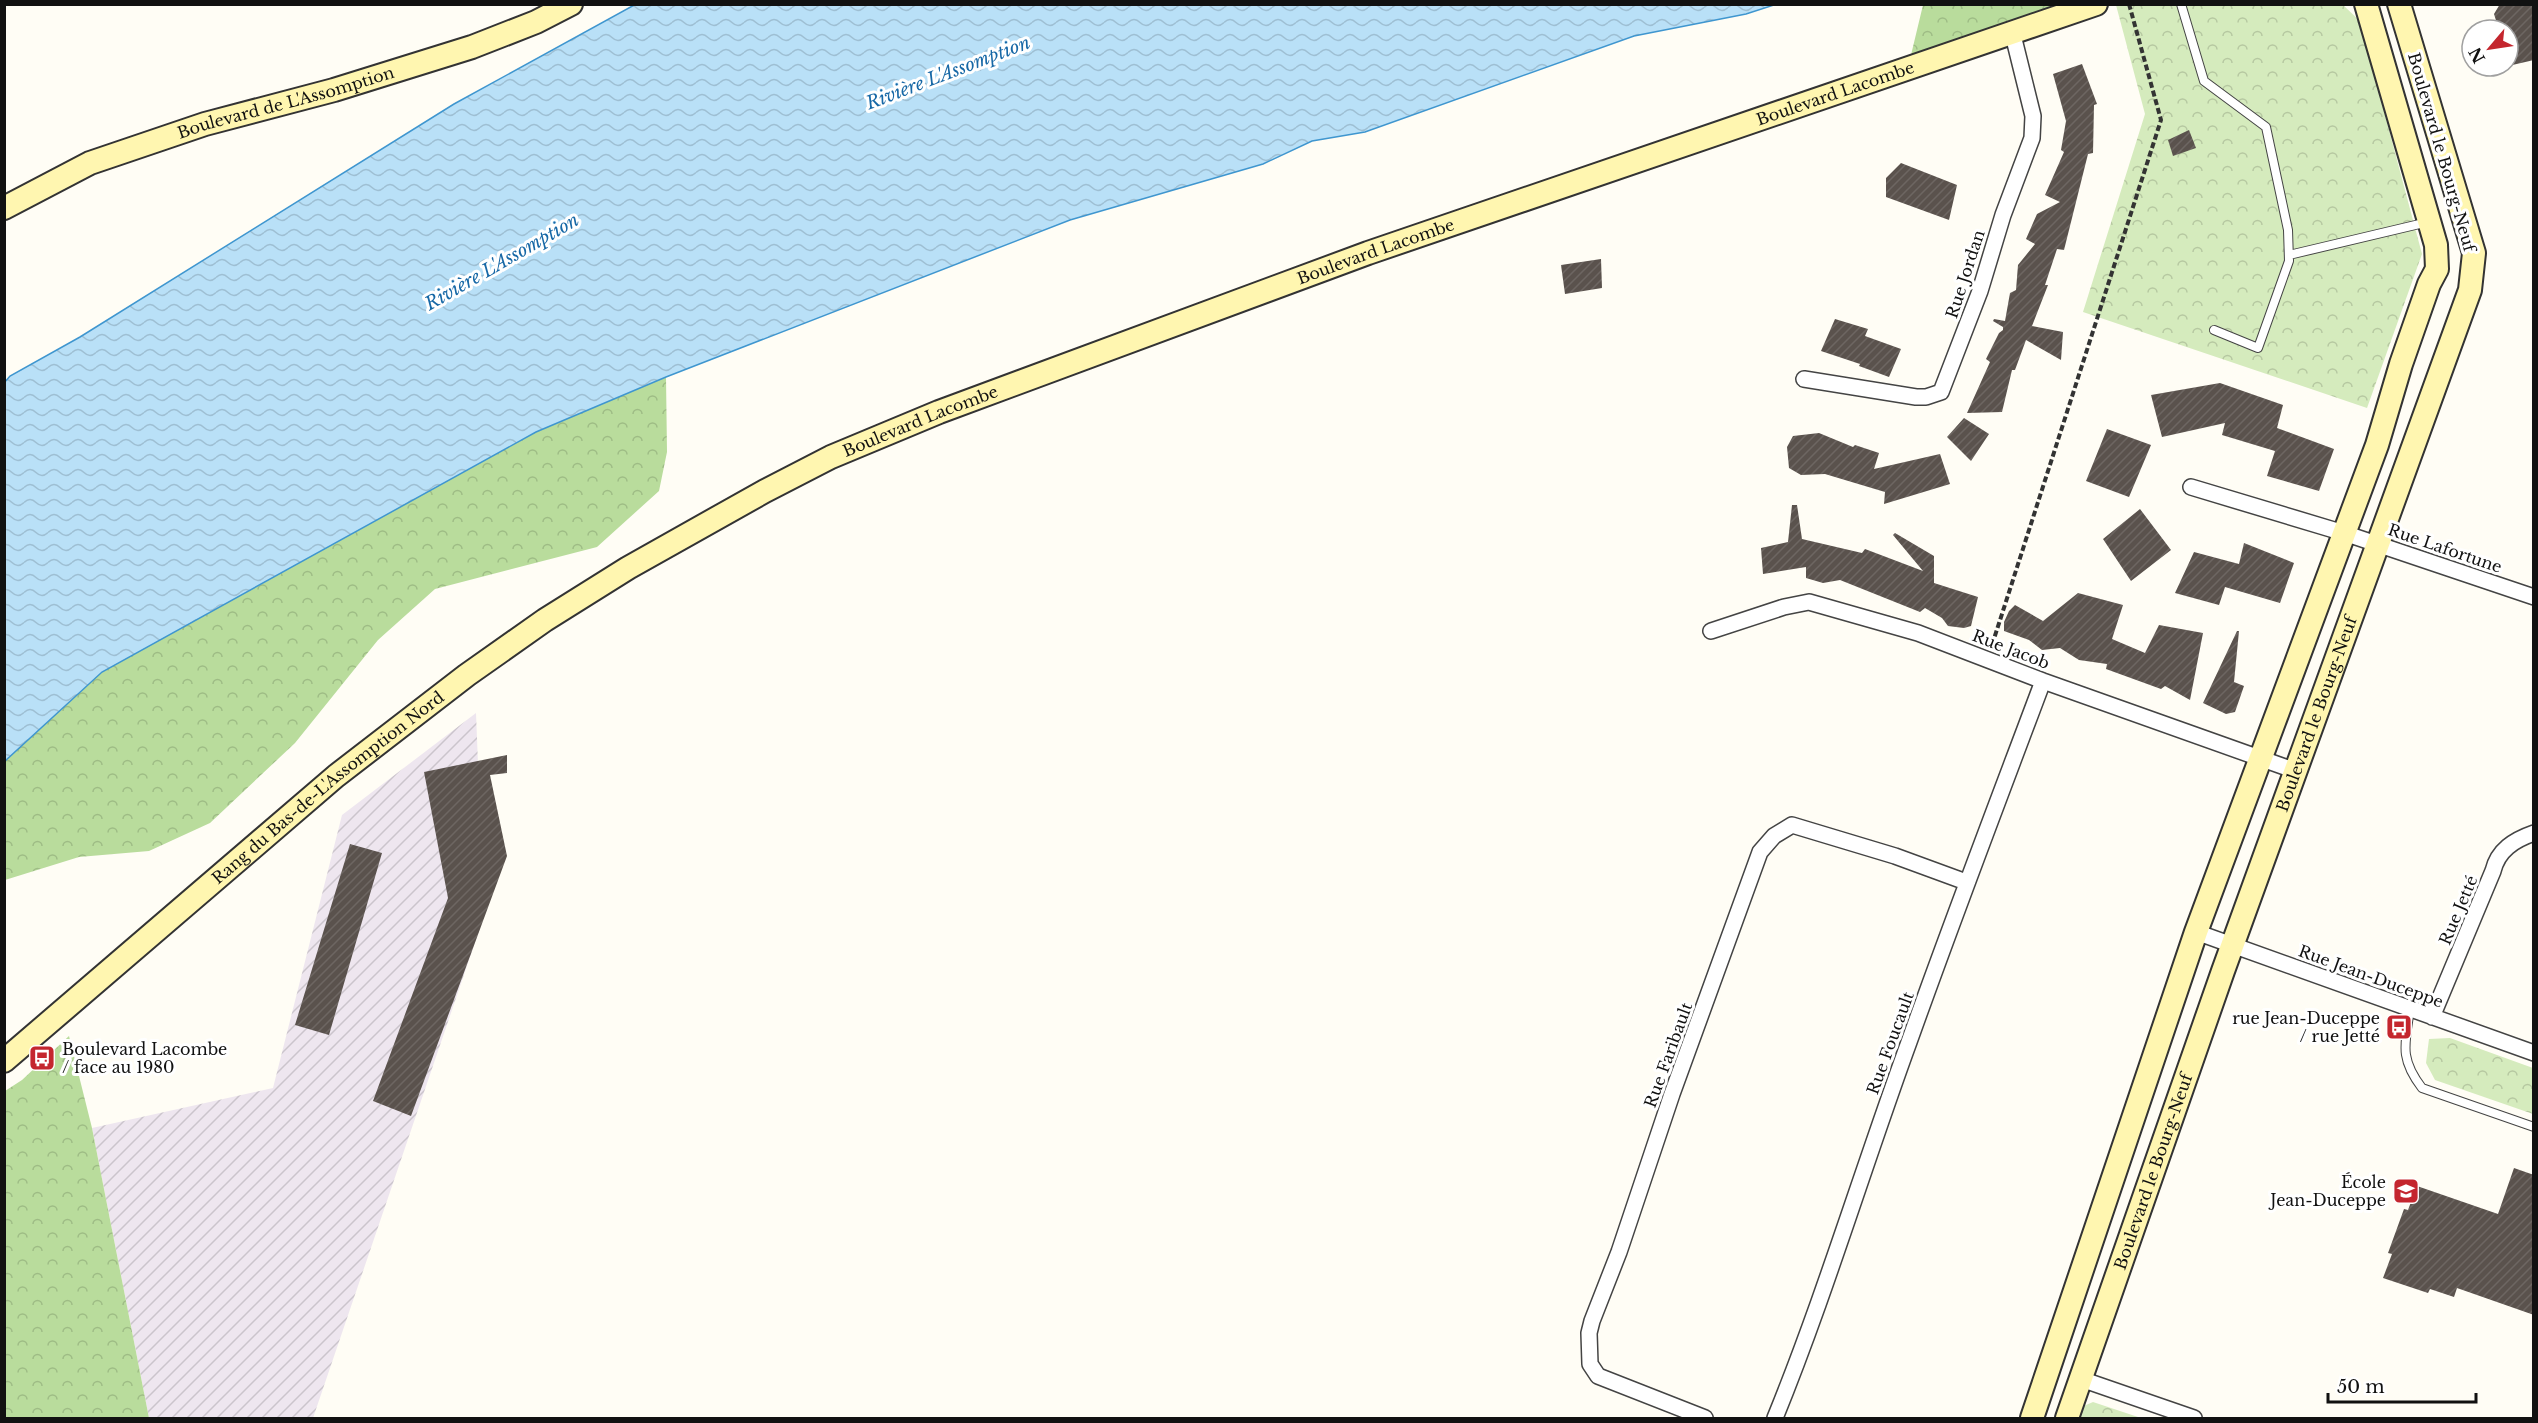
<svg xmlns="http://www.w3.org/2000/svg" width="2538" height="1423" font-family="'Libre Baskerville',serif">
  <defs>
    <pattern id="industrial-furrows" width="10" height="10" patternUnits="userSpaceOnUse" patternTransform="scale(1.5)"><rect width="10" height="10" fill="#eee6ef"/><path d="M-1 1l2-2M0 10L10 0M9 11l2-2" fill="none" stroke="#cbc4cc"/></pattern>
    <pattern id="forest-crowns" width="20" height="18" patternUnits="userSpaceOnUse" patternTransform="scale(1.5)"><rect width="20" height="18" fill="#b9dc9c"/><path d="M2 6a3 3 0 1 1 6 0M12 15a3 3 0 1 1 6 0" fill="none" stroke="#9ebc85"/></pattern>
    <pattern id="park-crowns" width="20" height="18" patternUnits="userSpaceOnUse" patternTransform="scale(1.5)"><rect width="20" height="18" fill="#d5ebbd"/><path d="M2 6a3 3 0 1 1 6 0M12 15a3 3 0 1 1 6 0" fill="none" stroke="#b6c8a1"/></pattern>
    <pattern id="water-waves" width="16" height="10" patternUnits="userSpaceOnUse" patternTransform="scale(1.5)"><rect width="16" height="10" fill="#b9e0f7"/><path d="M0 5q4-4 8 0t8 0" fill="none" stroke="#9ebfd3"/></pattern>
    <pattern id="building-hatch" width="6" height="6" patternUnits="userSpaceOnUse" patternTransform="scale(1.5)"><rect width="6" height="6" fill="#5a524d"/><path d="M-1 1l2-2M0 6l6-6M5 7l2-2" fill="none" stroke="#6d6662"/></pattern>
  </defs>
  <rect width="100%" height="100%" fill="#fffdf5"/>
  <!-- industrial -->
  <path fill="url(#industrial-furrows)" d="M476 713 484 916 313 1418H149L92 1128 273 1088 342 815Z"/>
  <!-- forest -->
  <path fill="url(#forest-crowns)" d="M1923 5H2096L1905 80Z
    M666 377 667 452 659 491 597 547 435 589 378 640 295 743 210 823 149 851 79 857 5 880V761L101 672 536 432Z
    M69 1036 92 1128 149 1418H5V1091L22 1080Z"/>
  <!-- park -->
  <path fill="url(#park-crowns)" d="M2116 5H2343L2360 21 2422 254 2367 408 2083 312 2145 114Z
    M2450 1038 2533 1068V1114L2435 1080 2426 1063 2429 1039Z
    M2093 1402 2141 1418H2074L2079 1408Z"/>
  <!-- water -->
  <path fill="url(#water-waves)" stroke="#3f96cf" stroke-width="1.5" d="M636 4H1774V5L1746 14 1634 36 1365 132 1312 141 1263 164 1070 220 666 377 536 432 102 672 5 761 4 383 10 376 80 337 454 104Z"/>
  <!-- building -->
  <path fill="url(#building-hatch)" d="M2500 4H2534V60L2508 66V30H2499L2494 14Z
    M2082 64 2097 104 2094 105 2093 153 2088 154 2064 250 2057 249 2045 285H2048L2032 326 2063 332 2061 360 2026 340 2015 370H2012L2002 412 1967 413 1990 362 1986 359 1999 333 2003 330V327L1993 321 1994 319 2005 321 2010 293 2016 290 2018 265 2035 244 2026 239 2037 214 2060 202 2045 195 2064 152 2061 150 2066 121 2053 74Z
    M2189 130 2196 148 2173 156 2168 140Z
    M1901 163 1957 185 1949 220 1886 197V178Z
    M1601 259 1602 288 1565 294 1561 265Z
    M1835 319 1868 329 1865 336 1901 349 1889 377 1859 366 1860 364 1821 351Z
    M2220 383 2283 405 2277 428 2334 449 2319 491 2267 476 2275 451 2222 435 2225 423 2162 437 2151 395Z
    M1964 418 1989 434 1971 461 1947 437Z
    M2107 429 2151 445 2129 497 2086 481Z
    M1819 433 1853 447 1855 445 1879 453 1874 469 1940 454 1950 484 1884 504 1885 492 1825 474 1801 475 1789 468 1787 447 1793 436Z
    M1792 505H1797L1802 539 1862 553 1865 549 1923 571 1893 535 1895 533 1934 556V583L1978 597 1971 626 1964 628 1948 626 1942 618 1925 608 1920 612 1840 580 1823 583 1806 578V567L1763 574 1761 548 1788 542Z
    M2140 509 2171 550 2131 581 2103 539Z
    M2244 543 2294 563 2280 603 2225 587 2219 605 2175 593 2194 552 2239 564Z
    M2078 593 2123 605 2112 639 2145 653 2159 625 2203 633 2190 700 2165 686 2161 689 2106 669 2107 664 2079 660 2060 648 2042 650 2029 640 2004 631V622L2009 611 2015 605 2043 621Z
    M2237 631H2239L2234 682 2244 686 2235 712 2226 714 2203 703Z
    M507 755V773L490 775 507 856 411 1116 373 1101 448 898 424 772Z
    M350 844 382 853 329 1035 295 1025Z
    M2514 1168 2534 1175V1315L2457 1288 2454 1297 2430 1289 2428 1293 2383 1278 2392 1254 2388 1253 2404 1209 2408 1210 2417 1186 2498 1214Z"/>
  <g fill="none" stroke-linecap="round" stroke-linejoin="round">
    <defs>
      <path id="lane" d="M2181 4 2204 81 2266 127 2288 230 2289 261 2258 348 2214 330
        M2289 255 2428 222
        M2410 1009C2405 1044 2399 1058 2422 1088L2534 1127"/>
      <path id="street" d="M1804 379 1916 397H1926L1941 392 1980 291 2003 215 2032 138 2033 116 2012 31
        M2191 487 2344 533 2534 597
        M1711 631 1784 607 1809 602 1918 633 2043 681 2296 771
        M2196 932 2534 1053
        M2432 1017 2493 871C2498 850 2514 840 2534 833
        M2081 1379 2194 1418
        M1705 1418 1598 1376 1590 1364 1589 1333 1592 1321 1619 1252 1672 1094 1760 852 1774 836 1792 825 1895 856 1966 882
        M1775 1418C1825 1295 1863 1168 1909 1042 1952 921 1998 801 2043 681"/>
      <g id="secondary">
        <path id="s1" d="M4 208 90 163 205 124 334 90 472 47 536 22 571 4"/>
        <path id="s2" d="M4 1061 336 776 467 675 545 620 628 568 765 491 831 457 939 412 1368 253 2096 4"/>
        <path d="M2032 1418 2196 932 2377 445 2401 364 2429 284 2437 269 2436 245 2366 4"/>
        <path id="s3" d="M2067 1418 2223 971 2470 290 2474 253 2399 4"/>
      </g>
    </defs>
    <!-- lane casing -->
    <use href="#lane" stroke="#444" stroke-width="10"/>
    <!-- street casing -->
    <use href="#street" stroke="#444" stroke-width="18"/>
    <!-- secondary casing -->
    <use href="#secondary" stroke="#333" stroke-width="26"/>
    <!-- path -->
    <path stroke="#333" stroke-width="4" stroke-dasharray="6 3" stroke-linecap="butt" d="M1992 645 2161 120 2129 4"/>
    <!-- lane -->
    <use href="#lane" stroke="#fff" stroke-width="8"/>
    <!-- street -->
    <use href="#street" stroke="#fff" stroke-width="15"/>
    <!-- secondary -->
    <use href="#secondary" stroke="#fff6b0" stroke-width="22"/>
  </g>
  <!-- icons -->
  <defs>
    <symbol id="bus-square" viewBox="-11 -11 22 22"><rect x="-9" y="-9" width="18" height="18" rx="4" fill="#c4262e" stroke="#fff"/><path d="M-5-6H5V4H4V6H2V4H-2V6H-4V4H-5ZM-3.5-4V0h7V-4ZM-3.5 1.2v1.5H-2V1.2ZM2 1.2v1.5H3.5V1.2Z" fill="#fff"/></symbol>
    <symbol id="school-square" viewBox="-11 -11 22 22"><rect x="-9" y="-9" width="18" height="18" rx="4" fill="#c4262e" stroke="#fff"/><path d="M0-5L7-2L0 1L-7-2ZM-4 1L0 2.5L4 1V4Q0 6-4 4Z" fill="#fff"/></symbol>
  </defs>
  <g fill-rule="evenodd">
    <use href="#bus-square" x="2384" y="1012" width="30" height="30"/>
    <use href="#bus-square" x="27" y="1043" width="30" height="30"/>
    <use href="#school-square" x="2391" y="1176" width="30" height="30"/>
  </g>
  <g text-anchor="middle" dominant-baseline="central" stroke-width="6" stroke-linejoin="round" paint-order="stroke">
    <!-- street labels -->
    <g font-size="16" fill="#111" stroke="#fff">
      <text stroke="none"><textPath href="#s2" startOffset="2096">Boulevard Lacombe</textPath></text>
      <text stroke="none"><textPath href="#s1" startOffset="302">Boulevard de L'Assomption</textPath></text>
      <text transform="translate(2442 152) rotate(74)">Boulevard le Bourg-Neuf</text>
      <text stroke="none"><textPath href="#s2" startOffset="1610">Boulevard Lacombe</textPath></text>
      <text transform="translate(1965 274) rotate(-72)">Rue Jordan</text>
      <text stroke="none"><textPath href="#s2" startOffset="1124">Boulevard Lacombe</textPath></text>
      <text transform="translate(2445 548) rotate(19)">Rue Lafortune</text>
      <text transform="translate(2011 649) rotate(21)">Rue Jacob</text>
      <text stroke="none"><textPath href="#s3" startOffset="747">Boulevard le Bourg-Neuf</textPath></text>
      <text stroke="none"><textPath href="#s2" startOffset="424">Rang du Bas-de-L'Assomption Nord</textPath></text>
      <text transform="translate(2458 910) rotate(-67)">Rue Jetté</text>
      <text transform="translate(2371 976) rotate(20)">Rue Jean-Duceppe</text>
      <text transform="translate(1890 1043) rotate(-70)">Rue Foucault</text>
      <text transform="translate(1668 1055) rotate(-70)">Rue Faribault</text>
      <text stroke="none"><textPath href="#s3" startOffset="261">Boulevard le Bourg-Neuf</textPath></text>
    </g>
    <!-- poi labels -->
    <g font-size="16" fill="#111" stroke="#fff" text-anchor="end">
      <text x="2380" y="1018">rue Jean-Duceppe<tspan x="2380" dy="18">/ rue Jetté</tspan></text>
      <text x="62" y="1049" text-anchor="start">Boulevard Lacombe<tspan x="62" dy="18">/ face au 1980</tspan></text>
      <text x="2386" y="1182">École<tspan x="2386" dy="18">Jean-Duceppe</tspan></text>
    </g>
    <!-- water labels -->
    <g font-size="18" font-style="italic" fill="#1768a6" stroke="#fff">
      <text transform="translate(948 73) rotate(-21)">Rivière L'Assomption</text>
      <text transform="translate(502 262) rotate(-30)">Rivière L'Assomption</text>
    </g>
  </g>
  <!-- border -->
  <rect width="2538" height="1423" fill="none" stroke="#111111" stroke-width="12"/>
  <!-- north arrow -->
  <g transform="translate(2490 48) rotate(241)"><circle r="28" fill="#ffffff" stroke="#a0a0a0" stroke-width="1.5"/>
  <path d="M0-4.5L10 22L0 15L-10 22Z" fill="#c4262e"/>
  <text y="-9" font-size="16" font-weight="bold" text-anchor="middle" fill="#111111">N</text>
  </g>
  <!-- scale -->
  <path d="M2328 1393v9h148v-9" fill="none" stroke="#111111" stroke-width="3"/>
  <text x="2337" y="1393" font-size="18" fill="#111111" stroke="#ffffff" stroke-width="4.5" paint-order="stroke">50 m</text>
</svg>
